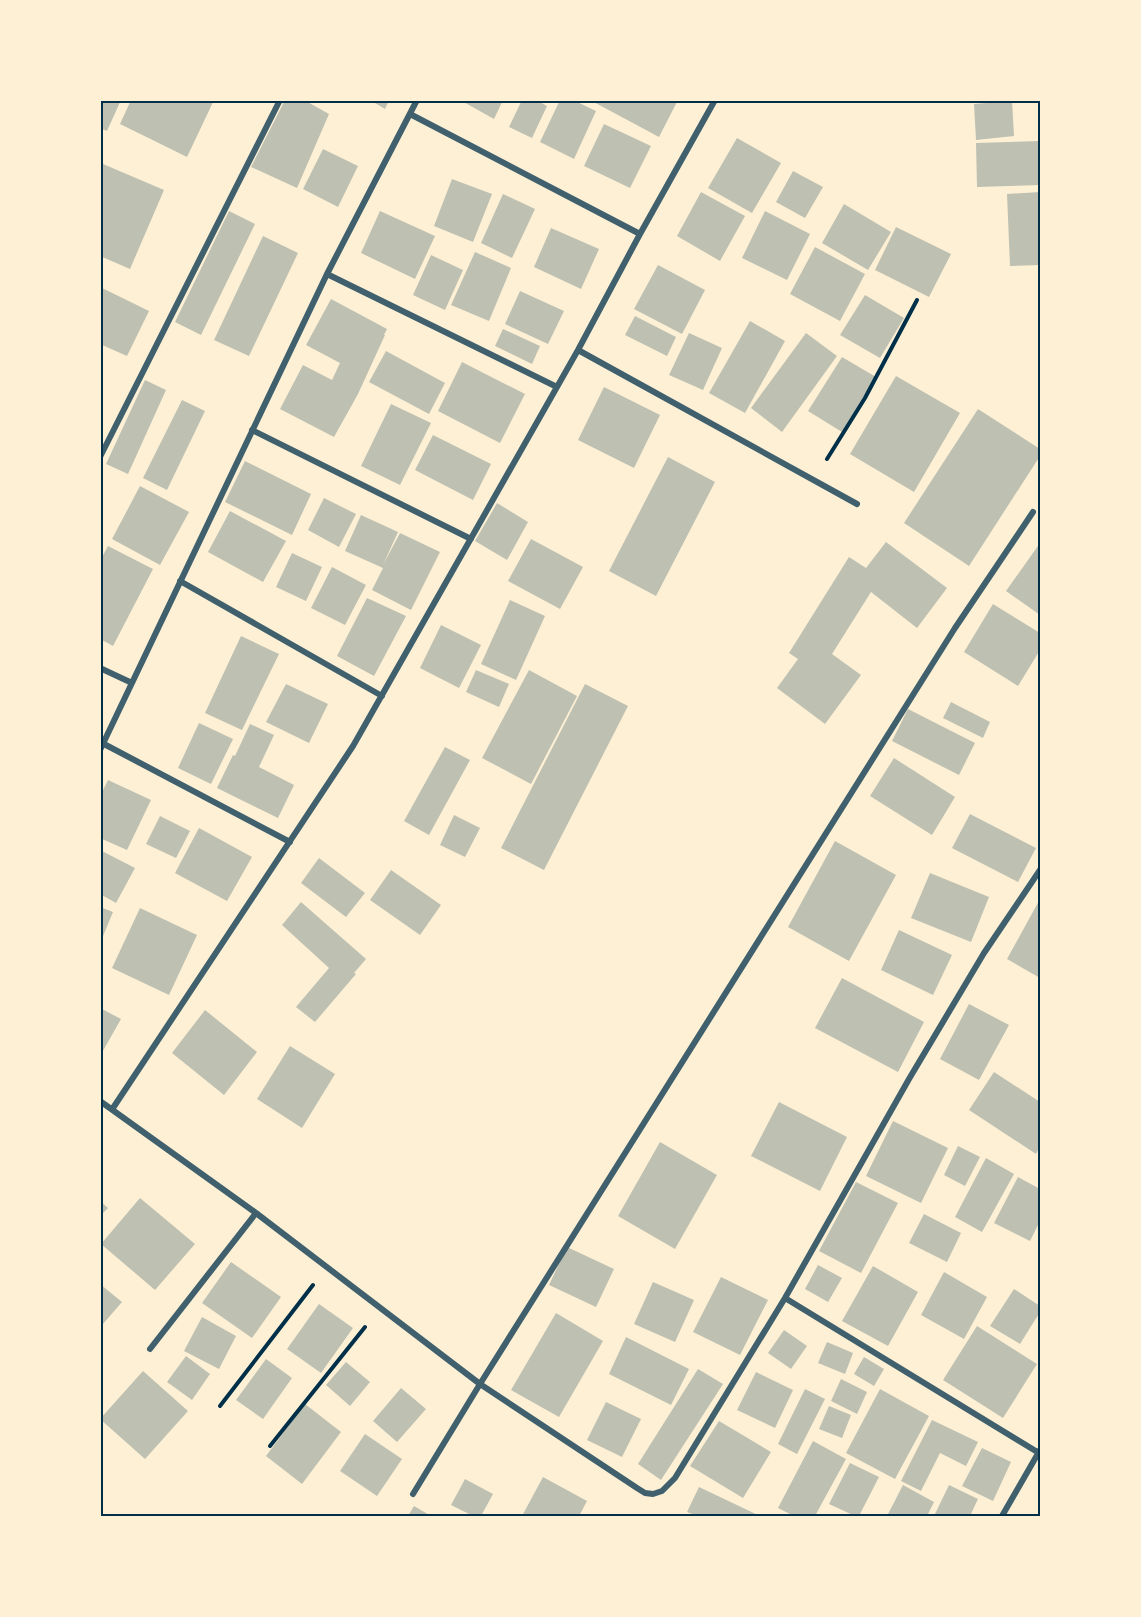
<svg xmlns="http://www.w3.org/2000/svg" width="1141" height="1617" font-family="'IBM Plex Serif',serif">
  <rect width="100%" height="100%" fill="#fdf0d5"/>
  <!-- building -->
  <path fill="#bec0b2" d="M100 100H121L107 131 100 128Z
    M131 100H214L187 157 120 124Z
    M285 100H304L329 114 297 188 251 167Z
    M370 100H389L385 109Z
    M460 100H503L494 119Z
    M522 100H536L547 106 532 138 509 127Z
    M560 100H573L596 111 574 159 540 142Z
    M590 100H678L659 137Z
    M1012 101 1014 136 976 140 974 104Z
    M604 124 651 146 630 188 584 166Z
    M737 138 781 163 752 213 708 188Z
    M1040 141V185L977 187 976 143Z
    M323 149 358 166 338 207 303 189Z
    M103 164 164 190 130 269 100 256V170Z
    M793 171 823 187 805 218 776 202Z
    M452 179 492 194 473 242 434 226Z
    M701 192 745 216 720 261 677 236Z
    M1040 192V265L1010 266 1007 194Z
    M503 194 535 209 512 258 481 243Z
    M844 204 891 232 868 270 822 243Z
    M229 211 255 224 201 335 175 322Z
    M380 211 435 236 415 279 361 253Z
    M765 211 810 234 787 280 742 258Z
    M896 227 951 254 929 297 875 270Z
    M551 228 599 249 581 289 534 267Z
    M263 236 298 253 249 356 214 340Z
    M815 247 865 274 840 321 790 294Z
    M475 252 511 268 489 321 451 305Z
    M431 255 463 270 445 310 413 295Z
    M658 265 705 290 682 334 634 309Z
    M100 287 149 311 127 356 100 344Z
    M520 291 564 311 548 344 505 324Z
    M865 295 904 318 880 358 840 335Z
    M331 299 387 329 384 335H385L358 394 334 437 280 409 303 365 332 380 340 363 306 345Z
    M635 316 676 337 667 356 625 335Z
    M750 321 785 341 745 413 709 393Z
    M503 329 540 346 532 364 495 346Z
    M689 333 722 348 703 390 669 375Z
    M806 333 837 356 782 432 751 408Z
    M386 351 445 383 429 414 369 382Z
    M842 357 876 377 842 432 808 411Z
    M462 362 525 394 500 443 438 411Z
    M896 376 960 413 914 492 850 454Z
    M145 380 166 390 128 474 106 464Z
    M604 387 660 415 634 468 578 440Z
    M182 400 205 411 167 490 143 478Z
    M391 404 431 423 400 485 361 466Z
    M978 409 1040 449V456L969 566 904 523Z
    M433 435 491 464 473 500 415 470Z
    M668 457 715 482 656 596 609 571Z
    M245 461 311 494 292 535 225 502Z
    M140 486 189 512 160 565 112 539Z
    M324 498 356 514 339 547 308 530Z
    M497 503 528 522 507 560 475 541Z
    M230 511 286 541 263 582 208 552Z
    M361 515 398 532 383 565 400 533 440 552 411 610 372 590 383 568 345 551Z
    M531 539 583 567 560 609 508 581Z
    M886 542 947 588 917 628 871 592 832 654 861 675 825 724 777 688 798 659 789 653 849 557 866 568Z
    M1040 543V615L1006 591Z
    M108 546 153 569 113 646 100 639V561Z
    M292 553 322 567 306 601 276 587Z
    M332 567 366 585 345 625 311 608Z
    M367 598 406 616 374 676 337 656Z
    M510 600 545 616 516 680 481 664Z
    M993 604 1040 633V650L1018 686 964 652Z
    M441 625 481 645 459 688 420 668Z
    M241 636 279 654 242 730 205 713Z
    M476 670 509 684 499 707 466 692Z
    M529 670 577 696 531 784 482 758Z
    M286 684 328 704 309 743 266 722Z
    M585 684 628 706 544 870 501 848Z
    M951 702 990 722 983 738 943 718Z
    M908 709 975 743 959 775 892 741Z
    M199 723 233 739 211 784 178 768Z
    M250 724 274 735 259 767 294 785 278 818 217 788 233 755 235 756Z
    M445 747 470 760 429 835 404 821Z
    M894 758 955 797 932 835 870 796Z
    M108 780 151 800 127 850 100 838V796Z
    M970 814 1036 848 1018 882 952 848Z
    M454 815 480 828 465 857 440 845Z
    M160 816 190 831 176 858 146 844Z
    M199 828 252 857 227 901 175 873Z
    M835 841 896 875 849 961 788 927Z
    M100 850 135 868 116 903 100 894Z
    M319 858 365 893 346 917 301 883Z
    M391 870 441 905 420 935 370 900Z
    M930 873 989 897 971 942 911 918Z
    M1040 899V978L1007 959Z
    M301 902 366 959 354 973 356 974 315 1022 296 1007 329 968 282 925Z
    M100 907 113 912 101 941H100Z
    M140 908 197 935 169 995 112 968Z
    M899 930 952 955 933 995 881 970Z
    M842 978 924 1022 898 1072 815 1028Z
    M969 1004 1009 1025 979 1080 940 1059Z
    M100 1008 121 1019 100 1056Z
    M205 1010 257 1052 224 1095 172 1053Z
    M290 1046 335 1074 302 1128 257 1099Z
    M994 1072 1040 1102V1146L1036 1154 969 1110Z
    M779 1102 847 1137 820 1191 751 1156Z
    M893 1121 948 1148 921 1203 866 1176Z
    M660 1142 717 1175 675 1249 618 1216Z
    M958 1146 980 1157 965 1186 944 1175Z
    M986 1158 1014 1174 982 1232 955 1217Z
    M1018 1177 1040 1189V1221L1030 1241 994 1223Z
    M856 1182 898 1203 861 1273 819 1251Z
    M140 1198 195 1244 155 1290 101 1244Z
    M100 1201 108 1208 100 1216Z
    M924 1214 961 1233 947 1262 909 1243Z
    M567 1247 614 1269 596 1307 549 1285Z
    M231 1262 281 1297 252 1338 202 1303Z
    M818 1265 842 1278 828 1302 805 1289Z
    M873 1266 918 1292 888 1346 842 1321Z
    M944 1272 987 1297 964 1339 921 1315Z
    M721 1277 768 1300 740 1355 693 1332Z
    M653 1282 694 1300 675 1342 634 1324Z
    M100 1284 122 1302 103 1324 100 1321Z
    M1014 1289 1040 1306V1312L1020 1344 990 1326Z
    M319 1304 353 1328 321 1373 287 1349Z
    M556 1313 603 1341 559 1417 511 1390Z
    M202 1317 236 1336 219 1369 184 1351Z
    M977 1326 1037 1364 1003 1418 943 1380Z
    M784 1330 807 1346 791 1369 768 1353Z
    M626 1337 689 1369 671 1405 609 1374Z
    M827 1342 853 1353 845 1374 818 1363Z
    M186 1356 210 1374 192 1400 167 1382Z
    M864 1357 884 1369 874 1386 854 1374Z
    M266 1359 292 1378 263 1419 236 1400Z
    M346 1362 370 1382 350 1406 326 1385Z
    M698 1369 723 1384 661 1480 638 1464Z
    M143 1371 188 1411 145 1459 100 1419Z
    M756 1372 793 1390 775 1428 737 1410Z
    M841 1379 867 1392 857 1414 831 1401Z
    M401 1388 426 1409 397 1442 373 1421Z
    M805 1389 825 1399 797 1454 778 1444Z
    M880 1389 929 1416 895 1479 846 1453Z
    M606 1402 641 1419 622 1457 587 1440Z
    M305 1404 341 1432 302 1484 266 1456Z
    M829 1406 851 1415 842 1438 819 1429Z
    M932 1420 978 1442 966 1466 940 1453 921 1491 901 1481Z
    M719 1421 771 1452 743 1498 690 1466Z
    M365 1434 402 1459 377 1496 340 1471Z
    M813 1441 846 1459 815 1516H794L778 1508Z
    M982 1448 1011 1462 993 1501 962 1486Z
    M850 1463 879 1477 859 1516H855L829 1504Z
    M543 1477 587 1501 579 1516H522Z
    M465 1479 493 1494 481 1516H473L451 1505Z
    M903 1485 934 1502 927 1516H887Z
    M949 1485 978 1499 970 1516H934Z
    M699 1487 760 1516H697L687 1512Z
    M414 1506 431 1516H408Z"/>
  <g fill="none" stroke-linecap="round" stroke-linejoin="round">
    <!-- path -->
    <path stroke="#003049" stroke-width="4" d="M827 459 865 398 917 300
      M220 1406 313 1285
      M270 1446 365 1327"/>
    <!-- minor -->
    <path stroke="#3f606c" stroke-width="6" d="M410 114 640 234
      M327 274 557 387
      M578 350 857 504
      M252 430 471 539
      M100 457 280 100
      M180 581 382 696
      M100 668 132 683
      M104 744 290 842
      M100 750 327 274 417 100
      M100 1101 256 1213 480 1384 637 1488 645 1493 653 1494 662 1491 675 1478 785 1298 909 1079 984 953 1040 870
      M113 1108 353 746 578 350 640 234 715 100
      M785 1298 1039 1453
      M150 1349 256 1213
      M413 1494 480 1384 955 628 1033 512
      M1002 1516 1040 1450"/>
  </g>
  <!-- border -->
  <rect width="1141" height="1617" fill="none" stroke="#fdf0d5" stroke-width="204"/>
  <rect x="102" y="102" width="937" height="1413" fill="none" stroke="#003049" stroke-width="2"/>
</svg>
